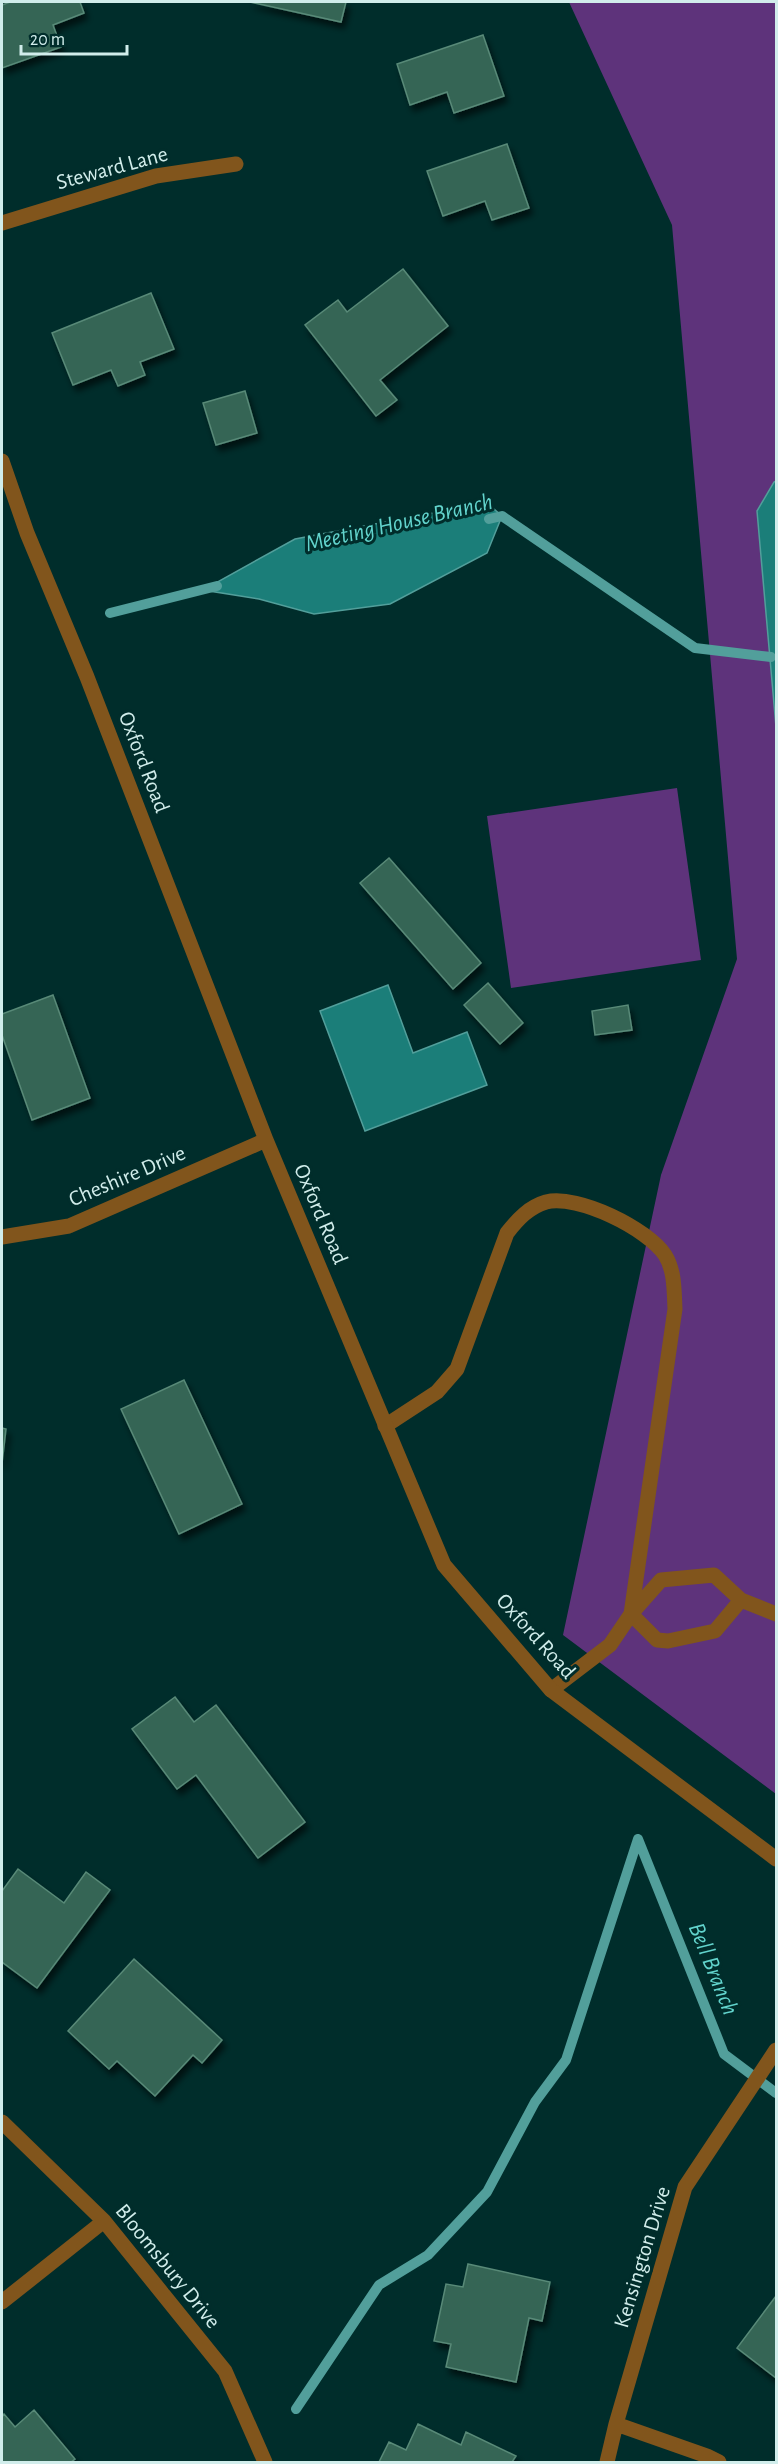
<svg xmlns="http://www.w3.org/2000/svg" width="778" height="2464" font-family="'Alegreya Sans',sans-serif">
  <defs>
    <filter id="shadow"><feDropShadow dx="3.5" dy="6" stdDeviation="3" flood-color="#0009"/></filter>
  </defs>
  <rect width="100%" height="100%" fill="#002d2b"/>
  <!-- green -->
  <path fill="#5e337b" d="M569 2H776V1794L563 1635 661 1175 737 959 672 225Z
    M677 788 701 960 511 988 487 816Z"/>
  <!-- water -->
  <path fill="#1b7e79" stroke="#529f9b" stroke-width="1.5" d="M776 481V727L757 511 774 482Z
    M487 503 502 516 487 553 390 604 314 614 259 599 203 590 295 539Z
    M388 985 413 1053 467 1032 487 1085 365 1131 320 1011Z"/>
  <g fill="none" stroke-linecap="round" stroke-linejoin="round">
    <!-- stream -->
    <path stroke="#529f9b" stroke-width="10" d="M489 519 502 516 695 648 771 657
      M110 613 217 586
      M638 1839 724 2054 776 2093
      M296 2409 379 2285 428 2255 487 2192 535 2102 566 2060 638 1839"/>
  </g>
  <!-- building -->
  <path fill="#356555" stroke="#598a78" stroke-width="1.5" filter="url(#shadow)" d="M10 2H80L84 13 53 25 61 47 2 68V5Z
    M250 2H346L341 22Z
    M483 35 504 96 454 113 447 92 410 105 397 64Z
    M507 144 529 208 492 220 485 201 443 216 427 171Z
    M403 269 448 326 380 380 397 400 376 416 305 325 338 300 347 312Z
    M151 293 174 349 140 362 145 375 118 386 111 370 73 385 52 333Z
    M245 391 257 433 216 445 203 403Z
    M389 858 481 963 453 989 360 883Z
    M488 983 523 1023 500 1044 464 1005Z
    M53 995 90 1098 32 1120 2 1035V1014Z
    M628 1005 632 1030 595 1035 592 1011Z
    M184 1380 242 1504 179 1534 121 1409Z
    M2 1428 6 1429 2 1463Z
    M175 1697 194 1722 216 1705 305 1822 258 1858 196 1775 177 1789 132 1729Z
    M18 1869 64 1903 86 1872 110 1890 37 1988 2 1962V1891Z
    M134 1959 222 2040 202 2063 193 2055 155 2096 117 2061 109 2069 68 2031Z
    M468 2264 550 2282 542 2321 529 2318 516 2382 446 2367 451 2344 434 2341 446 2284 463 2287Z
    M776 2296V2378L737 2348Z
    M34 2410 75 2459 71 2462H2V2417L4 2414 15 2427Z
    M418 2424 461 2445 466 2432 516 2456 512 2462H379L389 2442 406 2450Z"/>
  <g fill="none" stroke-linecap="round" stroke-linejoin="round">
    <!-- lane -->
    <path stroke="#81551c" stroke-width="15" d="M385 1426 437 1392 457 1369 507 1233C518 1219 529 1207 546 1202 578 1194 648 1229 665 1255 675 1271 674 1291 675 1309L631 1614
      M631 1614 657 1640 668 1641 715 1631 741 1600
      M551 1690 610 1645 631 1614 661 1580 714 1575 741 1600 776 1614"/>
    <!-- street -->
    <path stroke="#81551c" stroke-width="15" d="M2 223 156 176 236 164
      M2 461 27 533 87 677 266 1140 444 1565 551 1690 776 1859
      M2 1237 69 1226 266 1140
      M2 2122 104 2221 225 2371 265 2462
      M2 2302 104 2221
      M616 2424 707 2456 719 2462
      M607 2462 616 2424 685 2187 776 2050"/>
  </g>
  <g text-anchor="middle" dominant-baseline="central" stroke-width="6" stroke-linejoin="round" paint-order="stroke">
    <!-- street labels -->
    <g font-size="22" fill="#d1edeb" stroke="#002d2b">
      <text transform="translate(112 168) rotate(-15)">Steward Lane</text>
      <text transform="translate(144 762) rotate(69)">Oxford Road</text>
      <text transform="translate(127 1176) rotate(-23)">Cheshire Drive</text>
      <text transform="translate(321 1214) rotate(67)">Oxford Road</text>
      <text transform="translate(536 1636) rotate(48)">Oxford Road</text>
      <text transform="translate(642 2257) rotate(-73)">Kensington Drive</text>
      <text transform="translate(168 2266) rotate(51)">Bloomsbury Drive</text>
    </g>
    <!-- water labels -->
    <g font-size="24" font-style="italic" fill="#62d4cd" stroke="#002d2b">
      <text transform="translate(399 523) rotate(-13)">Meeting House Branch</text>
      <text transform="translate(713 1969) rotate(68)">Bell Branch</text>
    </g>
  </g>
  <!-- border -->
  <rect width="778" height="2464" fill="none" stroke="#d1edeb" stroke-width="6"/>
  <!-- scale -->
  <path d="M21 45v9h106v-9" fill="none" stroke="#d1edeb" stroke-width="3"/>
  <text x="30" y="45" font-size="18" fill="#d1edeb" stroke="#002d2b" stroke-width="4.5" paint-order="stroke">20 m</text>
</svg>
